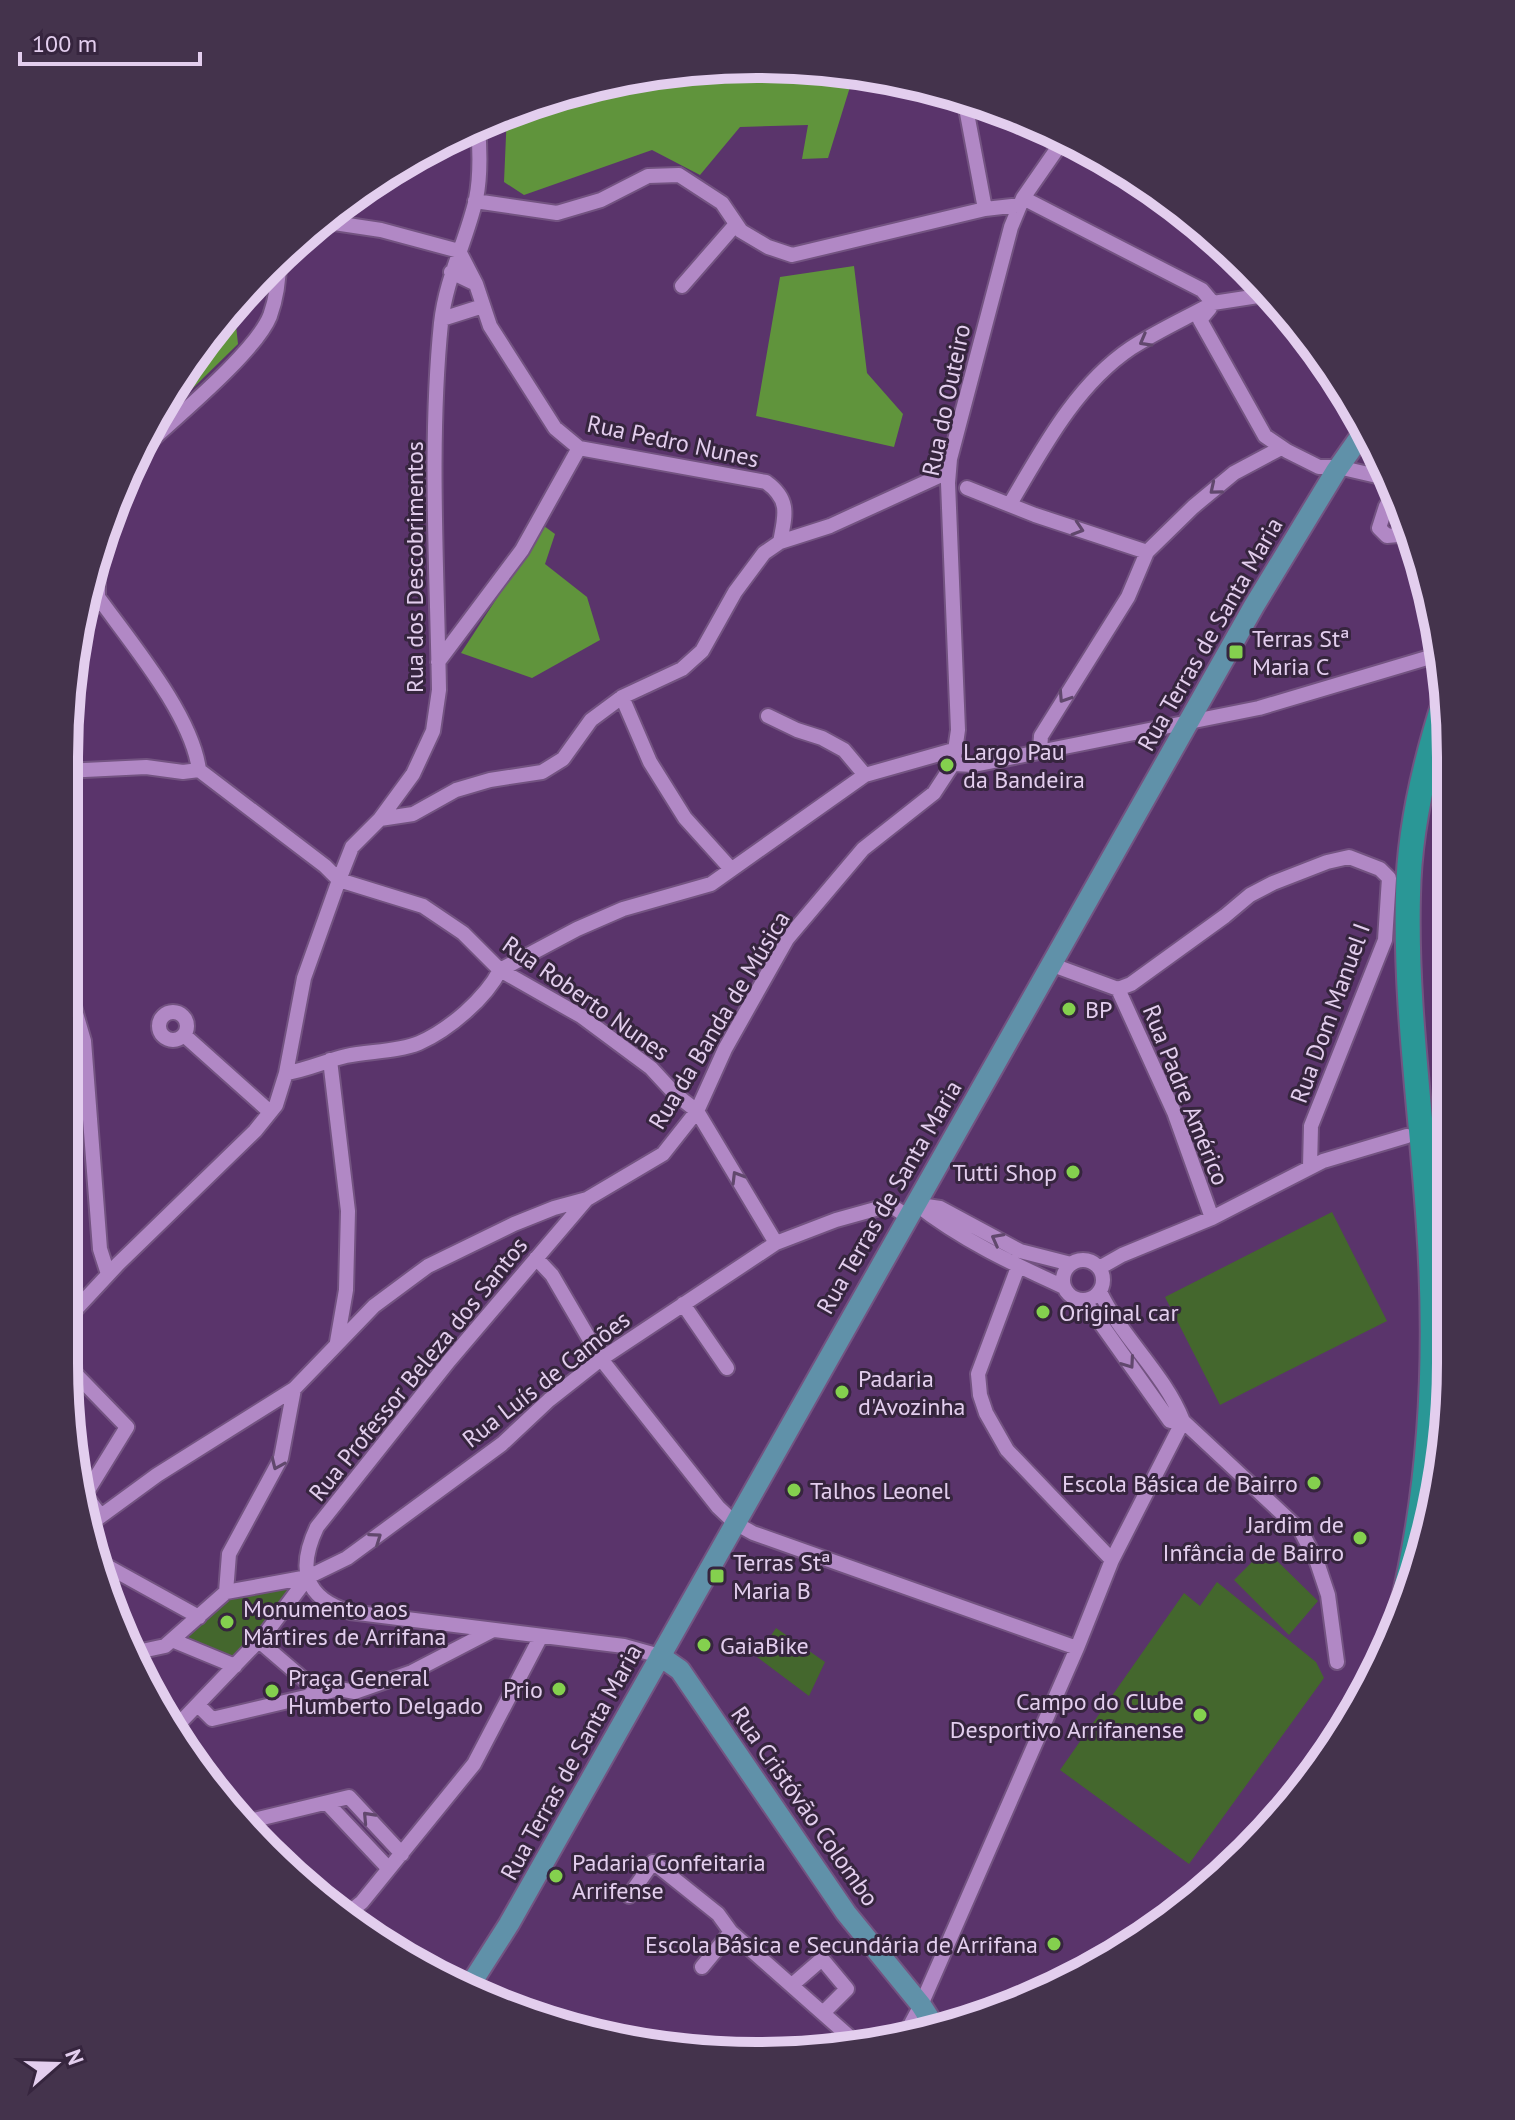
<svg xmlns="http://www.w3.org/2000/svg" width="1515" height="2120" font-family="'PT Sans',sans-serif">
  <rect width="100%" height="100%" fill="#5a346b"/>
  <!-- green -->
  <path fill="#44672d" d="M1332 1212 1387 1321 1220 1405 1165 1297Z
    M1265 1549 1318 1601 1289 1635 1234 1580Z
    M298 1582 267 1627 232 1662 178 1639 229 1595Z
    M1217 1582 1316 1662 1324 1678 1189 1864 1060 1770 1184 1593 1200 1606Z
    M776 1628 825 1662 809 1696 757 1657Z"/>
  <!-- forest -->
  <path fill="#60943c" d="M803 66 854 74 828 158 802 159 808 125 740 127 700 175 652 150 524 195 504 182 507 113 535 101 667 70Z
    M854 266 867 373 903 414 894 447 756 416 780 277Z
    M235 316 238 344 149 431 157 410Z
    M544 526 555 534 545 564 587 597 600 640 532 678 461 653Z
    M64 1030 70 1045 80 1247 64 1269Z"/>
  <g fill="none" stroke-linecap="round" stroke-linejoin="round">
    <defs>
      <path id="minor" d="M955 94 966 108 985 209
        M1023 198 1202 290 1213 303 1272 294
        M475 201 557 213 601 200 648 176 679 175 722 203 741 231 768 247 792 255 985 209 1020 205
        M321 221 381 230 459 251 476 284
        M451 272 476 284 490 326 555 428 579 448 766 482C791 500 785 516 780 542
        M682 286 736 224
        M1210 308 1200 320 1265 436 1287 451 1319 467H1338L1390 479
        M442 319 483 306
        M142 449C174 419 255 353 270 316 276 299 279 280 279 261
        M967 488 1035 515 1147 552
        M1010 504C1043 448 1076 385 1131 348 1157 331 1186 318 1213 303
        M1386 506 1379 528 1387 536 1398 535 1408 527
        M98 597C131 643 192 715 199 770
        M76 638 98 597V568
        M438 662 522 550 579 448
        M622 697 650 762 685 818 731 869
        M768 716 797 730 822 738 844 750 865 775
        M1040 750 1041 736 1128 597 1147 552 1193 507 1234 473 1281 448
        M953 764 974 765 1259 708 1437 655 1440 650
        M64 771 146 767 183 772 199 770 325 866 339 880 423 906 463 933 500 970 581 1016 651 1068 675 1094 697 1111 776 1243
        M380 819 413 814 456 790 490 780 542 772 563 759 591 720 622 697 682 669 702 651 735 592 764 553 780 542 830 526 948 472
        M1050 964 1118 989 1131 984 1225 916 1250 895 1273 883 1327 862 1349 857 1380 869 1389 878 1385 940 1311 1126 1310 1167
        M500 970 577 929 623 909 711 884 865 775 957 749
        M64 972 84 1041 100 1249 108 1274
        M1118 989 1174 1112 1212 1218
        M159 1026a14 14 0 1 1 28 0a14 14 0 1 1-28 0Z
        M184 1035 270 1112
        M330 1060 348 1211 346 1290 337 1342
        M286 1073C307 1070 325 1061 346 1056 369 1051 397 1052 419 1043 449 1030 486 998 500 970
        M1439 1128 1448 1125
        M586 1200 449 1361 317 1527C297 1569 304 1598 350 1612L624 1646 660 1656
        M916 1204C960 1239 1013 1264 1064 1287
        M920 1205 940 1208 1020 1251 1071 1264
        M536 1258 552 1275 601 1359 718 1507 735 1523 753 1533 1077 1648
        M1063 1280a20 20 0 1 1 40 0a20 20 0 1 1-40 0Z
        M1018 1267 978 1374 980 1395 986 1413 1007 1450 1112 1560
        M1099 1268 1122 1255 1212 1218 1323 1161 1407 1136
        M1100 1292C1122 1338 1164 1373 1183 1421L1301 1531 1317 1562 1328 1595 1337 1662
        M1084 1300 1170 1421H1183
        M683 1304 727 1368
        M64 1322 118 1264 255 1131 276 1105 286 1073 304 978 339 880 352 847 380 819 413 774 433 731 439 690C437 570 429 441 441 323 446 278 466 242 476 199 481 175 480 151 478 126
        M64 1362 127 1427 85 1495 100 1515
        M86 1527 157 1475 294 1389 374 1306 428 1266 514 1224 554 1208 587 1199 663 1154 697 1111 725 1049 787 939 863 849 934 793 953 764 958 730 948 483 950 459 1011 227 1023 198 1066 136
        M96 1560 199 1617
        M226 1592 229 1554 281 1458 294 1389
        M172 1640 235 1666
        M259 1641 308 1683 355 1692 412 1672 491 1631
        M137 1652 165 1646 226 1592 308 1577 347 1558 502 1444 549 1400 601 1359 776 1243 836 1220 890 1205 907 1216
        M201 1708 212 1719 331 1691
        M173 1730 266 1633 308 1577
        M327 1803 389 1869
        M246 1822 349 1797 402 1854
        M629 1896 653 1862 718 1914 731 1932 861 2047
        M346 1915 362 1902 474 1764 540 1638
        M702 1967 731 1932
        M792 1985 822 1959 847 1989 824 2012
        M905 2035 921 2005 1077 1648 1112 1560 1183 1421"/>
      <path id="major" d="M660 1656 680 1670 846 1913 921 2005 935 2027
        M467 1990 509 1924 1254 606 1336 471 1362 434"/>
      <path id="highway" d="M1401 1611C1432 1485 1438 1356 1429 1227 1422 1117 1405 1006 1408 895 1409 830 1425 762 1445 700"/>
    </defs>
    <!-- minor casing -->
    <use href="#minor" stroke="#735381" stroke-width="18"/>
    <!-- major casing -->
    <use href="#major" stroke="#735381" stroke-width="24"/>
    <!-- highway casing -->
    <use href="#highway" stroke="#735381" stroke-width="28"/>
    <!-- minor -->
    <use href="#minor" stroke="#b188c5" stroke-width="14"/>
    <!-- major -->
    <use href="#major" stroke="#6091a9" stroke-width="20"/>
    <!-- highway -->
    <use href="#highway" stroke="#2a9796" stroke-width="24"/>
  </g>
  <!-- one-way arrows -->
  <defs><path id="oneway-chevron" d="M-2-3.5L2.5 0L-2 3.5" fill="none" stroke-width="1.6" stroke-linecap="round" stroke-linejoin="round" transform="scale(2)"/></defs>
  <g stroke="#61486d">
    <use href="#oneway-chevron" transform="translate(1145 341) rotate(151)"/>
    <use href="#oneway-chevron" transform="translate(1215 489) rotate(140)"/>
    <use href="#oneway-chevron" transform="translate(1078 529) rotate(18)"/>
    <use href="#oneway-chevron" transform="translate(1064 697) rotate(123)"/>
    <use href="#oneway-chevron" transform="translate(737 1177) rotate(-121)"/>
    <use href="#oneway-chevron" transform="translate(997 1239) rotate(-152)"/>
    <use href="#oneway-chevron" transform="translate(1129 1363) rotate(55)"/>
    <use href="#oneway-chevron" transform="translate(277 1464) rotate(114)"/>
    <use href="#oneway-chevron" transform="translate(376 1538) rotate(-35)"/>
    <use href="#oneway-chevron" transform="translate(368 1817) rotate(-133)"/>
  </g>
  <!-- markers -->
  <g fill="#84d04e" stroke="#36253e" stroke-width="3">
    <rect x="1228" y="644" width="16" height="16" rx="4"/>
    <circle cx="947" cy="765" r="8"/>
    <circle cx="1069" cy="1009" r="8"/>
    <circle cx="1073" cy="1172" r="8"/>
    <circle cx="1043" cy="1312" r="8"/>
    <circle cx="842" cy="1392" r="8"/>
    <circle cx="1314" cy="1483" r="8"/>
    <circle cx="794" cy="1490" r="8"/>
    <circle cx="1360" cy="1538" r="8"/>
    <rect x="709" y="1568" width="16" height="16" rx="4"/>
    <circle cx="227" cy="1622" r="8"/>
    <circle cx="704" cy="1645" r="8"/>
    <circle cx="559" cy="1689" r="8"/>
    <circle cx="272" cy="1691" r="8"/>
    <circle cx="1200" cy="1715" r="8"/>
    <circle cx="556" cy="1876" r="8"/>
    <circle cx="1054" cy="1944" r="8"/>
  </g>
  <g text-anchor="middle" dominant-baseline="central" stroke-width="6" stroke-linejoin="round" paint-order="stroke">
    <!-- street labels -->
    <g font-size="24" fill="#e3ceee" stroke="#36253e">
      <text transform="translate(946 400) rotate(-78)">Rua do Outeiro</text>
      <text transform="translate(673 441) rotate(12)">Rua Pedro Nunes</text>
      <text transform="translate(414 567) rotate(-90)">Rua dos Descobrimentos</text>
      <text transform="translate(1210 634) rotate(-60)">Rua Terras de Santa Maria</text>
      <text transform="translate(586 998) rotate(35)">Rua Roberto Nunes</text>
      <text transform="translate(1330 1013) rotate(-70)">Rua Dom Manuel I</text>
      <text transform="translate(719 1020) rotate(-59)">Rua da Banda de Música</text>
      <text transform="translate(1186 1095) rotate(68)">Rua Padre Américo</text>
      <text transform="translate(889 1197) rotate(-60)">Rua Terras de Santa Maria</text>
      <text transform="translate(418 1369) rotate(-51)">Rua Professor Beleza dos Santos</text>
      <text transform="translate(546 1379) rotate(-38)">Rua Luís de Camões</text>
      <text transform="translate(571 1762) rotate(-61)">Rua Terras de Santa Maria</text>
      <text transform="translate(805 1806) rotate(55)">Rua Cristóvão Colombo</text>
    </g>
    <!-- poi labels -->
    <g font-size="24" fill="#e3ceee" stroke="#36253e" text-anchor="start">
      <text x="1252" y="638">Terras Stª<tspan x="1252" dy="28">Maria C</tspan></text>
      <text x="963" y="751">Largo Pau<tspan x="963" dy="28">da Bandeira</tspan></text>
      <text x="1085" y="1009">BP</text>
      <text x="1057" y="1172" text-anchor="end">Tutti Shop</text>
      <text x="1059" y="1312">Original car</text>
      <text x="858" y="1378">Padaria<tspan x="858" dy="28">d'Avozinha</tspan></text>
      <text x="1298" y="1483" text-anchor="end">Escola Básica de Bairro</text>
      <text x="810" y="1490">Talhos Leonel</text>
      <text x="1344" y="1524" text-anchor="end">Jardim de<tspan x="1344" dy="28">Infância de Bairro</tspan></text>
      <text x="733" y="1562">Terras Stª<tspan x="733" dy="28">Maria B</tspan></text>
      <text x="243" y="1608">Monumento aos<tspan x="243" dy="28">Mártires de Arrifana</tspan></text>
      <text x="720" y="1645">GaiaBike</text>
      <text x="288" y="1677">Praça General<tspan x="288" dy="28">Humberto Delgado</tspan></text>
      <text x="543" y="1689" text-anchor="end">Prio</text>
      <text x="1184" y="1701" text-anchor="end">Campo do Clube<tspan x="1184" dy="28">Desportivo Arrifanense</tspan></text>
      <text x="572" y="1862">Padaria Confeitaria<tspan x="572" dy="28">Arrifense</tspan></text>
      <text x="1038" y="1944" text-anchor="end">Escola Básica e Secundária de Arrifana</text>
    </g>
  </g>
  <!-- crop -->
  <path d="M0 0H1515V2120H0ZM757 78H758A679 679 0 0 1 1437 757V1363A679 679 0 0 1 758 2042H757A679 679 0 0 1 78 1363V757A679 679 0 0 1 757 78Z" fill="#44334c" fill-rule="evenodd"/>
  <path fill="none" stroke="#e3ceee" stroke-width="10" d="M757 78H758A679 679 0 0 1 1437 757V1363A679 679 0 0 1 758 2042H757A679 679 0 0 1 78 1363V757A679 679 0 0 1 757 78Z"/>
  <!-- north arrow -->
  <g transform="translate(56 2064) rotate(70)" stroke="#36253e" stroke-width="6" paint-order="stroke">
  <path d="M0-6L14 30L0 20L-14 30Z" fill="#e3ceee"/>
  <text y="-12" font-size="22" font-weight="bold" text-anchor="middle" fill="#e3ceee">N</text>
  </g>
  <!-- scale -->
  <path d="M20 52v12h180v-12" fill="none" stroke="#e3ceee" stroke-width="4"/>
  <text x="32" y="52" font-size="24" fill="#e3ceee" stroke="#36253e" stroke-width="6" paint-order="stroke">100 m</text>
</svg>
